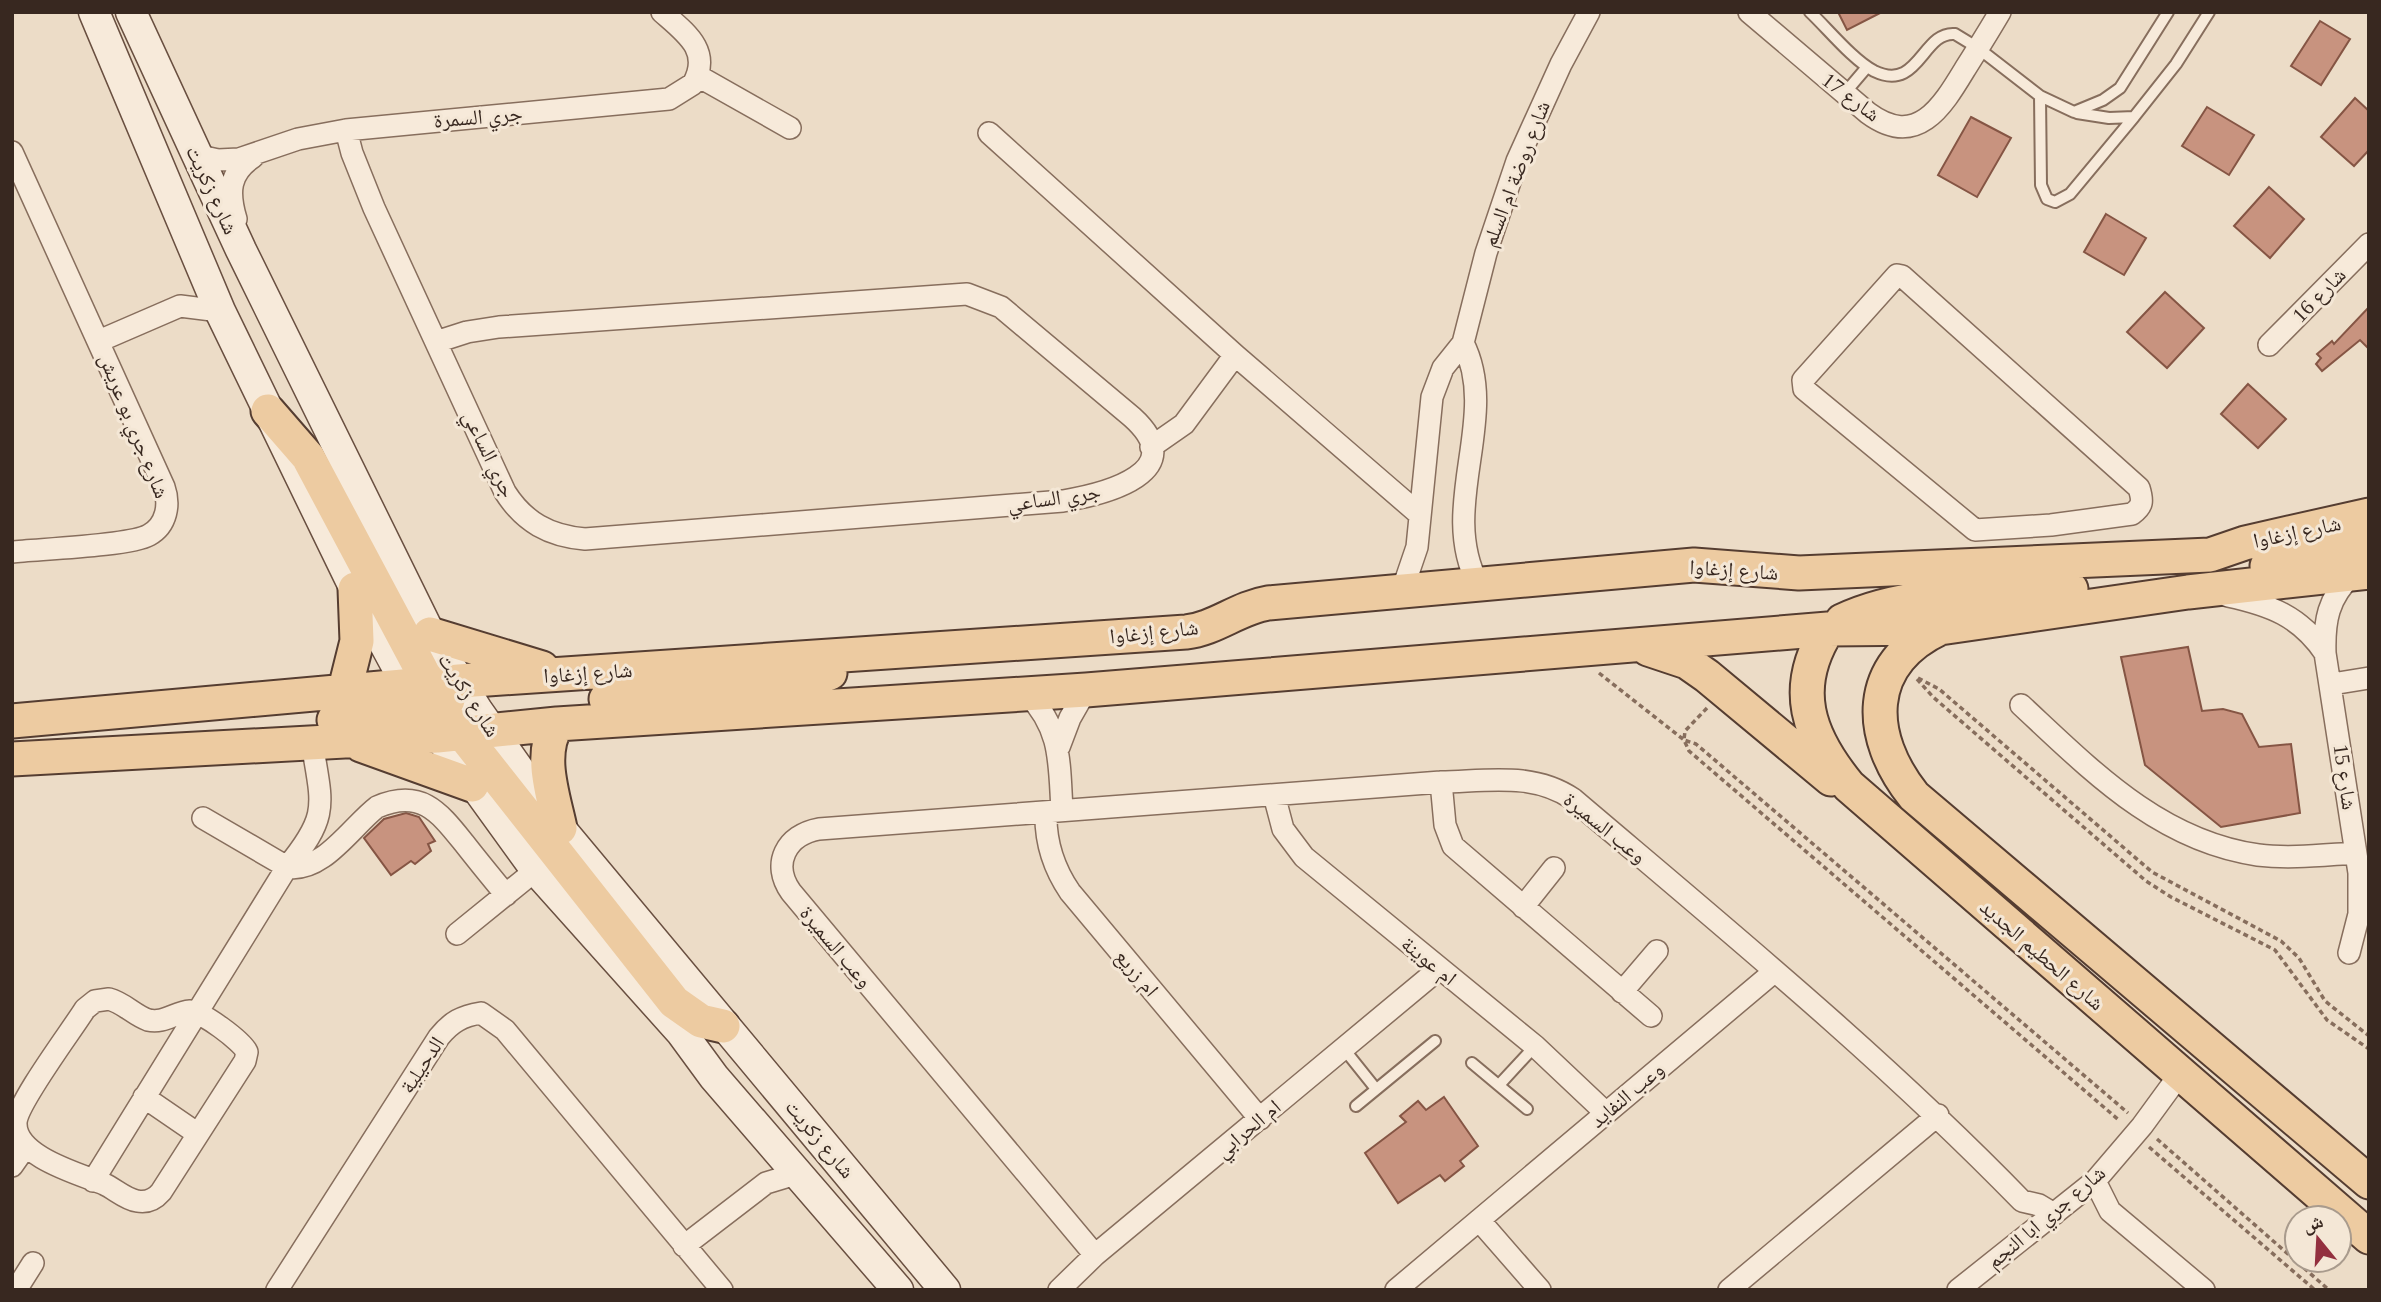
<svg xmlns="http://www.w3.org/2000/svg" width="2381" height="1302" font-family="'Times New Roman','Noto Naskh Arabic',serif">
  <rect width="100%" height="100%" fill="#ecdcc7"/>
  <!-- building -->
  <path fill="#c8937f" stroke="#855544" stroke-width="2" d="M1838 12H1882L1847 30Z
    M2320 21 2350 39 2321 85 2291 66Z
    M2355 98 2369 111V150L2354 166 2321 137Z
    M2207 107 2254 135 2229 175 2182 146Z
    M1971 117 2011 138 1977 197 1938 175Z
    M2269 187 2304 219 2270 258 2234 226Z
    M2106 214 2146 238 2124 275 2084 252Z
    M2165 292 2204 328 2167 368 2127 332Z
    M2369 307V349L2360 340 2322 371 2316 364 2321 358 2317 354 2332 341 2334 344Z
    M2248 384 2286 419 2258 448 2221 414Z
    M2188 647 2202 711 2223 709 2242 714 2259 747 2291 744 2300 813 2221 827 2145 765 2121 657Z
    M406 813 419 817 435 841 428 844 431 851 415 864 411 861 391 875 364 838 384 819Z
    M1444 1097 1478 1146 1460 1161 1464 1166 1445 1181 1440 1175 1398 1203 1365 1153 1406 1122 1400 1116 1418 1101 1426 1110Z"/>
  <g fill="none" stroke-linecap="round" stroke-linejoin="round">
    <defs>
      <path id="lane" d="M1810 12C1828 29 1853 60 1874 71 1919 93 1922 31 1955 34L1978 48 2040 96 2074 112 2103 100 2120 88 2168 12
        M1844 94 1867 67
        M2040 96 2041 185 2047 199 2055 202 2070 194 2134 117
        M2077 113 2109 118 2134 117 2176 64 2209 12
        M1344 1049 1376 1089
        M1472 1063 1527 1109
        M1499 1085 1535 1046
        M1356 1106 1435 1041"/>
      <path id="street" d="M1749 12 1868 113C1917 149 1942 107 1965 69 1977 50 1989 31 2000 12
        M698 76 790 128
        M346 130 352 153 374 208 505 492C524 522 549 536 585 539L1063 501C1105 494 1193 472 1132 417L1001 307 967 294 499 327 467 332 436 342
        M989 133 1235 355 1419 514
        M12 152 164 487C170 504 167 525 149 535 130 546 40 549 12 552
        M195 155 218 160 239 159 298 139 346 130 669 99 693 84C712 51 686 33 662 12
        M236 219C228 192 229 173 253 157
        M1897 275 1902 276 2139 488C2143 501 2143 506 2132 514L2051 525 1975 530 1804 389 1803 380Z
        M99 341 180 306 220 311
        M1463 343C1501 418 1437 506 1478 584
        M2269 345 2369 244
        M1151 447 1184 424 1235 355
        M1401 594 1417 547 1432 397 1443 368 1463 343 1486 253 1517 161 1561 64 1589 12
        M2228 596C2270 605 2300 616 2325 653
        M2332 684 2369 678
        M1027 693C1062 730 1059 762 1062 810
        M2021 705C2091 770 2159 841 2258 855 2290 859 2323 855 2355 853
        M1059 747 1070 718 1086 690
        M1441 782 1445 825 1453 846 1651 1016
        M1274 795 1283 829 1304 857 1535 1046 1606 1113
        M1046 812C1045 842 1053 867 1070 892L1260 1119
        M203 818 287 867C322 874 352 826 377 807 421 788 439 812 464 843 478 861 492 878 506 895
        M1523 907 1554 868
        M457 934 536 870
        M2349 953 2359 914V873L2325 653C2324 621 2328 598 2352 575
        M1622 992 1657 951
        M109 999C124 1003 134 1015 148 1020 164 1024 175 1012 190 1011 201 1011 242 1041 247 1052L245 1061 161 1192C155 1199 147 1203 137 1201 125 1199 115 1189 104 1184 80 1174 15 1157 16 1123 17 1103 72 1030 85 1009L95 1001Z
        M144 1097 198 1134
        M12 1166 26 1146
        M93 1181 287 867C330 815 322 805 312 743
        M2095 1181 2110 1211 2204 1290
        M1479 1220 1540 1290
        M684 1246 766 1183 799 1173
        M1095 1255 791 892C771 864 786 835 819 829L1441 782C1488 781 1533 772 1573 799 1726 929 1882 1057 2022 1201L2039 1205 2054 1214
        M16 1290 33 1263
        M277 1290 439 1037C451 1022 462 1016 481 1013L505 1030 722 1290
        M1059 1290 1095 1255 1439 969
        M1396 1290 1775 971
        M1729 1290 1938 1115
        M1958 1290 2095 1181 2142 1126 2180 1074"/>
      <path id="secondary" d="M94 12 220 311 355 589 421 711 536 870 681 1032 714 1077 898 1290
        M131 12 241 250 430 634 477 710 560 828 945 1290"/>
      <path id="primary" d="M268 411 308 457 429 684 441 701
        M2267 566 2369 543
        M1842 621C1909 589 1998 594 2071 589
        M1940 628C1864 664 1866 736 1914 796L2369 1182
        M1828 629C1790 688 1808 736 1849 786L2369 1237
        M430 634 542 668
        M1648 649 1687 662 1707 676 1831 779
        M408 687 458 728 674 1002 701 1021 723 1026
        M344 693 357 641 355 589
        M606 699 801 681 830 673
        M334 720 421 711 448 700
        M12 721 459 681 1186 632C1215 629 1238 608 1268 603L1694 565 1799 573 2210 555 2245 543 2369 515
        M557 724C538 755 553 795 560 828
        M361 745 472 785
        M12 759 437 736 557 724 1086 690 1828 629 1940 628 2188 592 2369 572"/>
    </defs>
    <!-- lane casing -->
    <use href="#lane" stroke="#876e5d" stroke-width="14"/>
    <!-- street casing -->
    <use href="#street" stroke="#876e5d" stroke-width="24"/>
    <!-- secondary casing -->
    <use href="#secondary" stroke="#694f40" stroke-width="33"/>
    <!-- primary casing -->
    <use href="#primary" stroke="#553d31" stroke-width="37"/>
    <!-- path -->
    <path stroke="#876e5d" stroke-width="3.5" stroke-dasharray="5 3.5" stroke-linecap="butt" d="M1599 673 1684 740 1689 751 2120 1121
      M1918 678 1939 689 2152 872 2281 941 2299 958 2325 1001 2369 1036
      M1917 679 1933 697 2146 881 2171 897 2275 950 2327 1020 2369 1049
      M1707 708 1685 731 1684 740 1696 744 2128 1113
      M2157 1139 2329 1290
      M2149 1147 2315 1290"/>
    <!-- lane -->
    <use href="#lane" stroke="#f7eada" stroke-width="10"/>
    <!-- street -->
    <use href="#street" stroke="#f7eada" stroke-width="21"/>
    <!-- secondary -->
    <use href="#secondary" stroke="#f7eada" stroke-width="30"/>
    <!-- primary -->
    <use href="#primary" stroke="#edcba1" stroke-width="33"/>
  </g>
  <g text-anchor="middle" dominant-baseline="central" stroke-width="6" stroke-linejoin="round" paint-order="stroke">
    <!-- street labels -->
    <g font-size="21" fill="#382820" stroke="#f4e7d6">
      <text transform="translate(1851 97) rotate(37)">شارع 17</text>
      <text transform="translate(478 117) rotate(-5)">جري السمرة</text>
      <text transform="translate(1516 174) rotate(-69)">شارع روضة ام السلم</text>
      <text transform="translate(212 190) rotate(65)">شارع زكريت</text>
      <text transform="translate(2319 295) rotate(-46)">شارع 16</text>
      <text transform="translate(134 426) rotate(68)">شارع جري بو عريش</text>
      <text transform="translate(489 454) rotate(64)">جري الساعي</text>
      <text transform="translate(1054 498) rotate(-8)">جري الساعي</text>
      <text transform="translate(2297 532) rotate(-12)">شارع إزغاوا</text>
      <text transform="translate(1734 570) rotate(4)">شارع إزغاوا</text>
      <text transform="translate(1154 632) rotate(-6)">شارع إزغاوا</text>
      <text transform="translate(588 673) rotate(-4)">شارع إزغاوا</text>
      <text transform="translate(469 695) rotate(57)">شارع زكريت</text>
      <text transform="translate(2345 777) rotate(82)">شارع 15</text>
      <text transform="translate(1605 828) rotate(39)">وعب السميرة</text>
      <text transform="translate(836 947) rotate(50)">وعب السميرة</text>
      <text transform="translate(2042 955) rotate(41)">شارع الحطيم الجديد</text>
      <text transform="translate(1429 961) rotate(39)">ام عوينة</text>
      <text transform="translate(1137 973) rotate(50)">ام زريع</text>
      <text transform="translate(422 1065) rotate(-57)">الدحيلية</text>
      <text transform="translate(1627 1095) rotate(-40)">وعب النفايد</text>
      <text transform="translate(1248 1129) rotate(-40)">ام الحرابي</text>
      <text transform="translate(820 1139) rotate(50)">شارع زكريت</text>
      <text transform="translate(2046 1217) rotate(-40)">شارع جري ابا النجم</text>
    </g>
  </g>
  <!-- border -->
  <rect width="2381" height="1302" fill="none" stroke="#382820" stroke-width="28"/>
  <!-- north arrow -->
  <g transform="translate(2318 1239) rotate(342)"><circle r="33" fill="#f4e7d6" stroke="#a99b8d" stroke-width="2"/>
  <path d="M0-5L12 26L0 18L-12 26Z" fill="#93303f"/>
  <text y="-10" font-size="19" font-weight="bold" text-anchor="middle" fill="#382820">ش</text>
  </g>
</svg>
